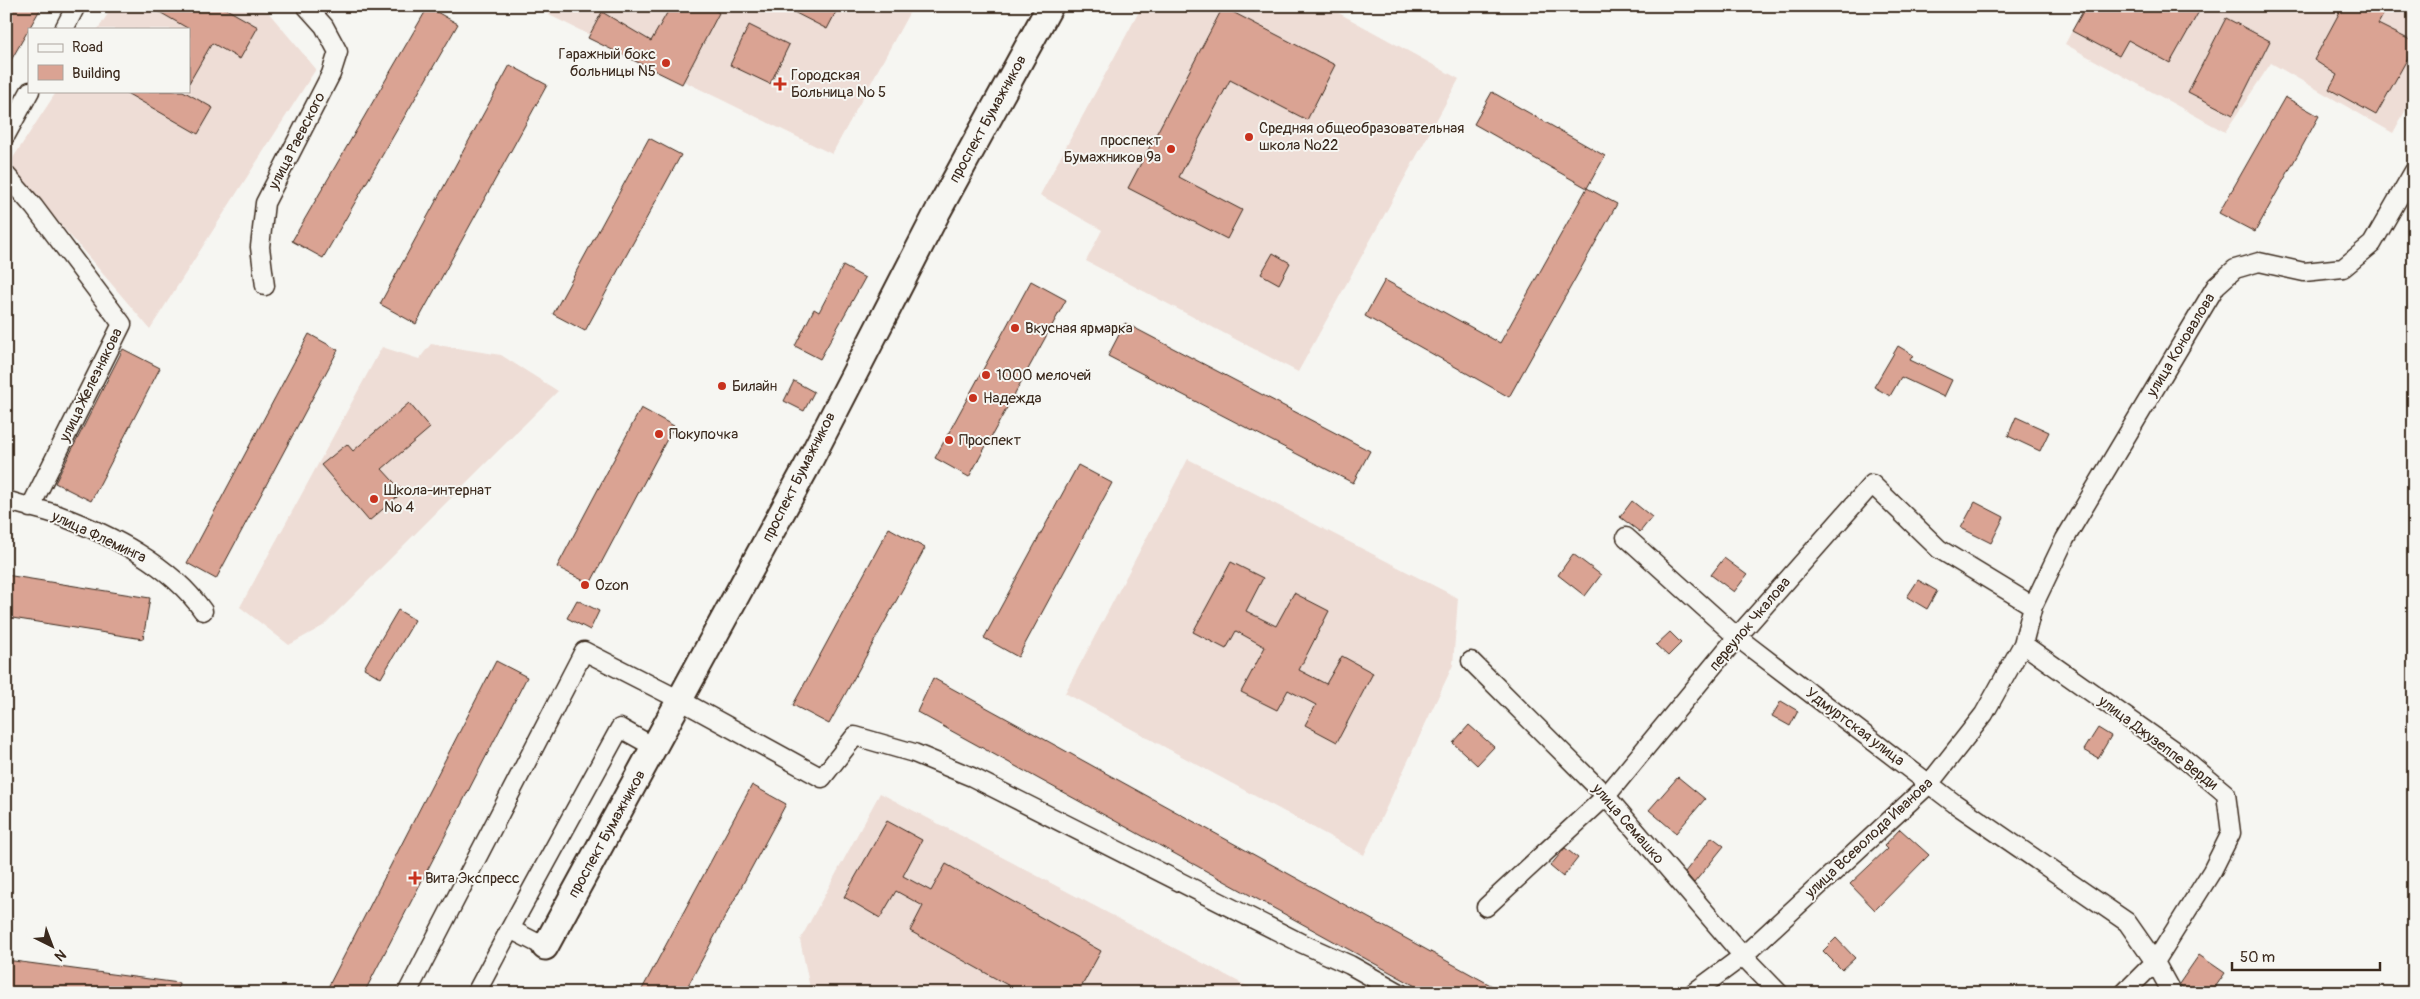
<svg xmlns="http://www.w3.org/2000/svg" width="2420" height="999" font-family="Pangolin,sans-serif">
  <rect width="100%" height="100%" fill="#f6f6f2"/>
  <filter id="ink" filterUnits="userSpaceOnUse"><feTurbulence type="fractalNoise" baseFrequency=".02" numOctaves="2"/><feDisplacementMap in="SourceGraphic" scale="10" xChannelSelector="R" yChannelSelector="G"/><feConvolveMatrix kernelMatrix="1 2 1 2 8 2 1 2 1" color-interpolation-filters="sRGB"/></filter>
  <g filter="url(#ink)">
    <!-- built -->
    <path fill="#eeddd6" d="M113 6H263L316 69 150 329 9 164 57 91H189V29H98Z
      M553 6H913L832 154 549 15Z
      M1142 6H1326L1459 79 1298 372 1086 261 1102 230 1040 195Z
      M2085 6H2414V95L2393 133 2271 63 2225 132 2065 44Z
      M431 344 501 355 558 391 323 626 289 645 240 607 382 347 419 359Z
      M1188 459 1458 598 1453 665 1364 855 1065 693Z
      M880 793 1260 993H811L800 940Z"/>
    <!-- building -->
    <path fill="#daa393" stroke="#3b2a1e" d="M6 6H42L6 69Z
      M149 6H221L258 27 240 59 212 43 189 83V29Z
      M671 6H708L719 13 682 84 588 38 602 12 651 41Z
      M782 6H839L827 29Z
      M2086 6H2202L2170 63 2128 40 2119 56 2072 31Z
      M2343 6H2388L2378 24 2414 42V47L2376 115 2329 89 2337 75 2314 60Z
      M428 7 458 24 323 258 292 241Z
      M1223 7 1335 65 1307 120 1230 80 1179 177 1242 210 1227 239 1128 188Z
      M2226 18 2270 41 2233 115 2188 92Z
      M749 25 789 45 770 84 730 65Z
      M510 65 547 85 416 324 380 304Z
      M123 91H183L213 108 198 134Z
      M1492 92 1605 156 1587 188 1474 124Z
      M2285 97 2319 116 2255 232 2219 213Z
      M649 138 681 155 585 331 553 314Z
      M1587 188 1617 204 1509 397 1365 316 1385 280 1500 343Z
      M1273 253 1290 263 1279 284 1261 274Z
      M843 266 865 278 820 359 795 346 814 309 819 312Z
      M1031 281 1066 300 969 477 935 458Z
      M1125 323 1370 451 1353 483 1108 356Z
      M309 334 338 350 216 579 187 563Z
      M1898 346 1913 355 1910 360 1952 380 1944 397 1901 377 1890 396 1874 387Z
      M123 349 160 368 91 501 55 483Z
      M794 381 814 392 804 411 784 401Z
      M409 403 430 428 382 469 403 492 369 521 321 465 347 444 353 451Z
      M641 408 674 426 590 584 557 567Z
      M2016 417 2049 432 2040 451 2008 436Z
      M1078 465 1112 483 1018 657 984 638Z
      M1632 501 1652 517 1640 532 1620 517Z
      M1975 502 2004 517 1991 543 1961 528Z
      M889 528 925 548 829 724 793 705Z
      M1573 554 1601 575 1585 596 1558 575Z
      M1724 558 1747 575 1734 592 1711 575Z
      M1231 562 1263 578 1246 611 1276 626 1294 593 1329 611 1299 670 1326 684 1342 656 1373 673 1337 742 1305 725 1316 705 1288 690 1277 710 1241 692 1265 647 1236 631 1226 649 1193 632Z
      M6 575 150 598 143 639 6 617Z
      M1918 580 1937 591 1927 609 1907 597Z
      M577 600 599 611 590 630 567 618Z
      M398 610 415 620 381 678 364 668Z
      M1670 632 1681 643 1668 656 1656 645Z
      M496 661 527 677 364 993H325Z
      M933 678 1505 993H1428L917 712Z
      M1781 701 1798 711 1790 726 1772 716Z
      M1469 725 1494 747 1477 765 1453 743Z
      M2098 728 2111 736 2098 758 2084 750Z
      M1678 777 1705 799 1676 833 1649 810Z
      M752 785 786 804 684 993H640Z
      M887 821 922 840 903 876 931 891 946 864 1101 951 1078 993H1022L910 931 923 906 896 891 880 918 844 897Z
      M1900 829 1929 855 1875 910 1850 884 1887 849 1884 846Z
      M1712 837 1724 846 1694 883 1685 872Z
      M1565 848 1578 858 1563 877 1550 866Z
      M1836 938 1855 958 1842 970 1823 951Z
      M2199 955 2225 973 2211 993H2189L2179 984Z
      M6 960 179 983 178 993H6Z"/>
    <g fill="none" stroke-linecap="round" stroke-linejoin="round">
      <defs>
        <path id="street" d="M64 29 76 6
          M6 135 30 91
          M6 175 34 207 122 324 30 508
          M265 286 260 247 265 203 331 74 338 52 324 26 306 6
          M6 500C23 506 41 509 58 515 111 535 170 564 203 611
          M1626 537 1737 637 1954 803 2127 922 2155 962 2172 993
          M2023 644 2176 752 2226 794 2231 833 2212 871 2155 962 2124 993
          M1471 661 1606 796 1743 956 1779 993
          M1486 907 1606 796 1737 637 1872 484 1939 549 2033 606
          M510 929 620 728 654 747
          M407 993 584 651 680 700 822 778 855 736 914 753 972 777 1301 943 1350 965 1400 993
          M476 993 510 929 545 947
          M1693 993 1743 956 1929 784 1984 714 2023 644 2033 606 2065 539 2216 286 2235 269 2259 262 2304 272 2343 268 2372 244 2414 171"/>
        <path id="secondary" d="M545 947 806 468 938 211 1050 6"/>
      </defs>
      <!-- street casing -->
      <use href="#street" stroke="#3b2a1e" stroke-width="21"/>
      <!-- secondary casing -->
      <use href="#secondary" stroke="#3b2a1e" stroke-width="29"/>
      <!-- street -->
      <use href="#street" stroke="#f6f6f2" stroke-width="18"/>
      <!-- secondary -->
      <use href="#secondary" stroke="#f6f6f2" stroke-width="25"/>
    </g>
  </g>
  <!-- markers -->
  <g fill="#c8321e" stroke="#f6f6f2" stroke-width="2">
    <circle cx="666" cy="63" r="5"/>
    <path d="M777.5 76.5h5v5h5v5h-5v5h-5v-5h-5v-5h5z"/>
    <circle cx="1249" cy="137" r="5"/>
    <circle cx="1171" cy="149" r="5"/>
    <circle cx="1015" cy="328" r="5"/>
    <circle cx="986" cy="375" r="5"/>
    <circle cx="722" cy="386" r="5"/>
    <circle cx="973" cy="398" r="5"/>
    <circle cx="659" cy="434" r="5"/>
    <circle cx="949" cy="440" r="5"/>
    <circle cx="374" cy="499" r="5"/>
    <circle cx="585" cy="585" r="5"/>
    <path d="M412.5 870.5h5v5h5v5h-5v5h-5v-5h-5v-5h5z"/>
  </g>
  <g text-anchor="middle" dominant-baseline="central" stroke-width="4" stroke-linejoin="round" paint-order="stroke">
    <!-- poi labels -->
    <g font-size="15" fill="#3b2a1e" stroke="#f6f6f2" text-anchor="start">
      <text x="656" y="54" text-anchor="end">Гаражный бокс<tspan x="656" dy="17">больницы N5</tspan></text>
      <text x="791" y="75">Городская<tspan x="791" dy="17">Больница № 5</tspan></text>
      <text x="1259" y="128">Средняя общеобразовательная<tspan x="1259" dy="17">школа №22</tspan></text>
      <text x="1161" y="140" text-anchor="end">проспект<tspan x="1161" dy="17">Бумажников 9а</tspan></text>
      <text x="1025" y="328">Вкусная ярмарка</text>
      <text x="996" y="375">1000 мелочей</text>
      <text x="732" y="386">Билайн</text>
      <text x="983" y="398">Надежда</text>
      <text x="669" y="434">Покупочка</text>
      <text x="959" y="440">Проспект</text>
      <text x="384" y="490">Школа-интернат<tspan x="384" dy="17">№ 4</tspan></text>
      <text x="595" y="585">Ozon</text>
      <text x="425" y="878">Вита Экспресс</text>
    </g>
    <!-- street labels -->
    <g font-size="15" fill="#3b2a1e" stroke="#f6f6f2">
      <text transform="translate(988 119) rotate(-61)">проспект Бумажников</text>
      <text transform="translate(297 141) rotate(-63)">улица Раевского</text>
      <text transform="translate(2181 345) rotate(-59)">улица Коновалова</text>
      <text transform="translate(91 385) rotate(-64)">улица Железнякова</text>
      <text transform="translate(799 477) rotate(-63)">проспект Бумажников</text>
      <text transform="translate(99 537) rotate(25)">улица Флеминга</text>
      <text transform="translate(1750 624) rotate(-50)">переулок Чкалова</text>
      <text transform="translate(1855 727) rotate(37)">Удмуртская улица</text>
      <text transform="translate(2158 743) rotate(37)">улица Джузеппе Верди</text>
      <text transform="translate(1628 824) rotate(49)">улица Семашко</text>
      <text transform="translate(607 834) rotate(-61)">проспект Бумажников</text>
      <text transform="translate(1869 838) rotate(-43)">улица Всеволода Иванова</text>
    </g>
  </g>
  <!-- margin -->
  <rect width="2420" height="999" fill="none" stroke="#f6f6f2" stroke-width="25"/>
  <rect x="12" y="12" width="2395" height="974" fill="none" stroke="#3b2a1e" stroke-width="2" filter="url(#ink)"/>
  <!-- legend -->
  <rect x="28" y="28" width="162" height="65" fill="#f6f6f2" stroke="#aba49d"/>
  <rect x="38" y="44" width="25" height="8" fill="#f6f6f2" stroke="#aba49d"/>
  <text x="72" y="52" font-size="15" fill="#3b2a1e">Road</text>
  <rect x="38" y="65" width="25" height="15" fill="#daa393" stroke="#aba49d"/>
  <text x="72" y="78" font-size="15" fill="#3b2a1e">Building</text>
  <!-- north arrow -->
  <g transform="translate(52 946) rotate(138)" stroke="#f6f6f2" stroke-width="4" paint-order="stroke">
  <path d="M0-4L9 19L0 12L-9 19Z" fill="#3b2a1e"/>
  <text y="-8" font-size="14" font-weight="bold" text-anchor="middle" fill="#3b2a1e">N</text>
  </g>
  <!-- scale -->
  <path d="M2232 962v8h148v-8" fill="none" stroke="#3b2a1e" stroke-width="2.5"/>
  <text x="2240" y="962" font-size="15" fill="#3b2a1e" stroke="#f6f6f2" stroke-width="4" paint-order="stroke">50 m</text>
</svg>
